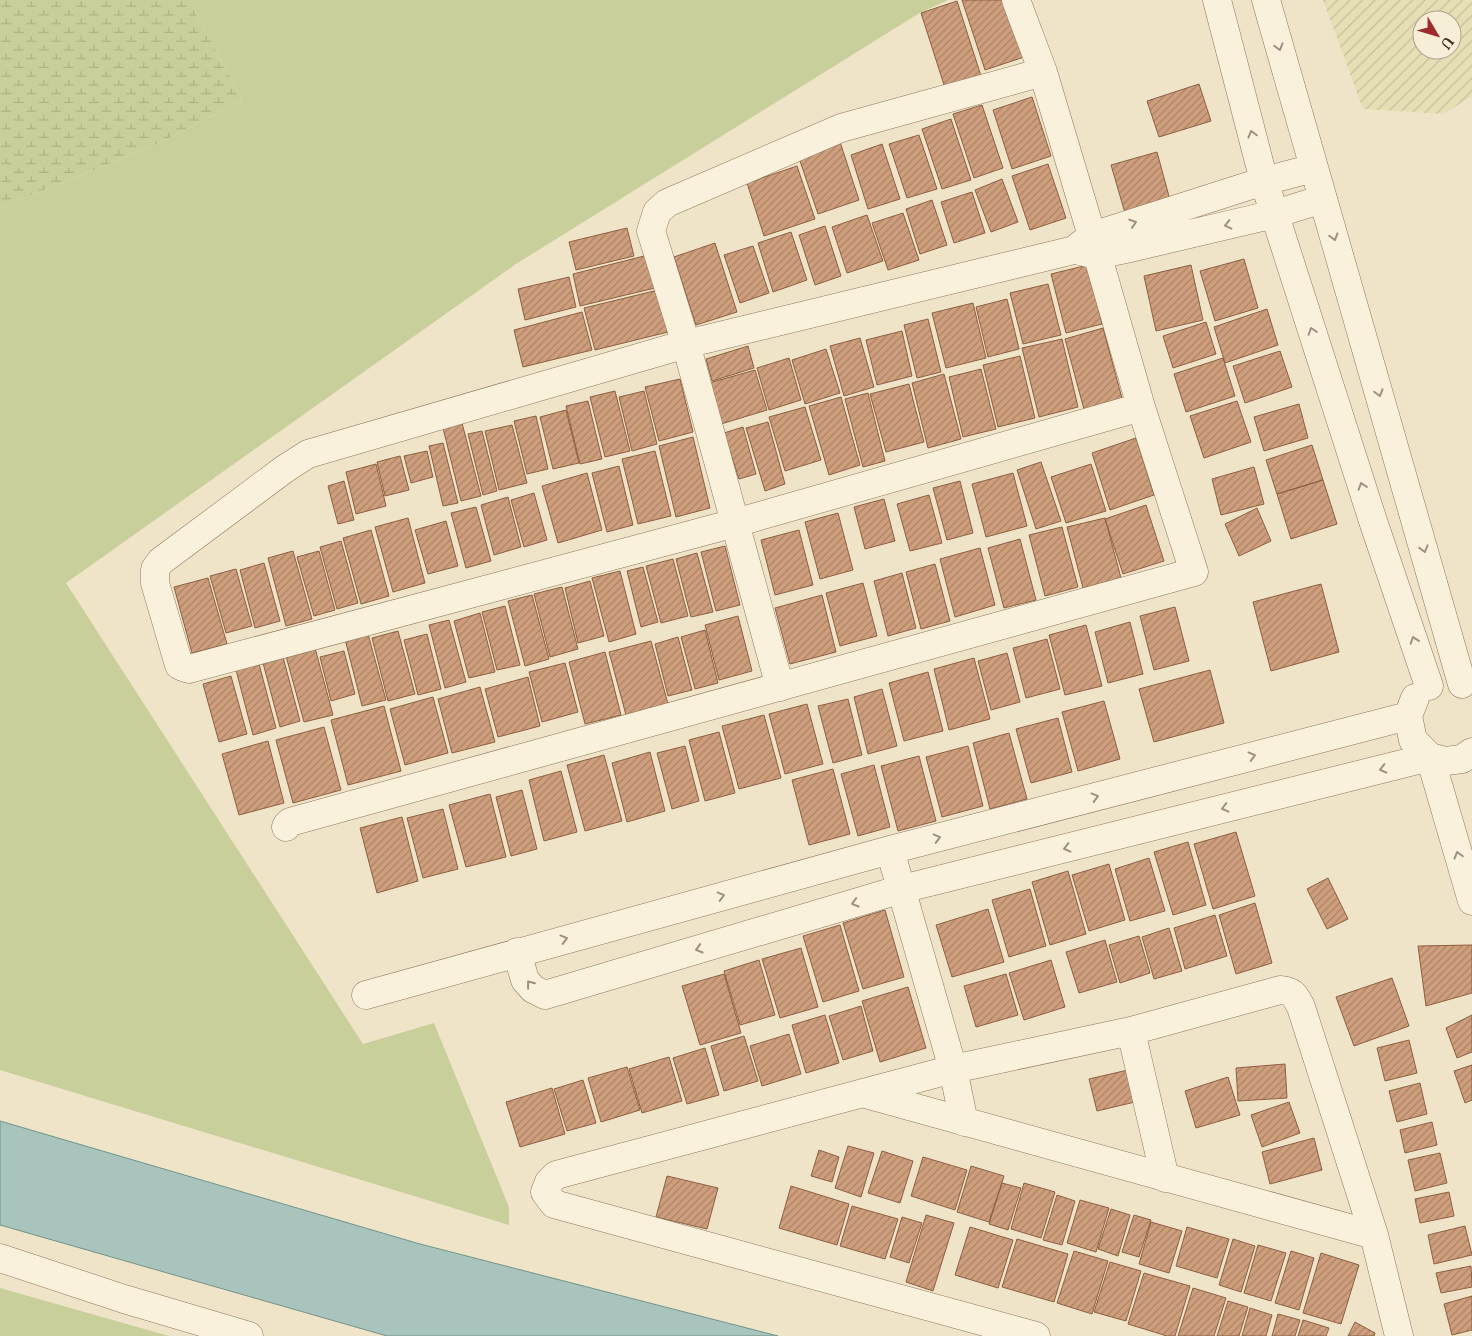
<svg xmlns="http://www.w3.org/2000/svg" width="1472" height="1336" font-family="Merriweather,serif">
  <defs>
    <pattern id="farmland-furrows" width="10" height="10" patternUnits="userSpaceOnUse" patternTransform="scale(1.25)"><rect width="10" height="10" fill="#e6deb5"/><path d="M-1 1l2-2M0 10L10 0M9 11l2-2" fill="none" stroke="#c6bf9b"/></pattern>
    <pattern id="wetland-marsh" width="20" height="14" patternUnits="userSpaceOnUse" patternTransform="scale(1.25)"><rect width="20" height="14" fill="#c9cf9b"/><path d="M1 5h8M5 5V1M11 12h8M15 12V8" fill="none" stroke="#aeb285"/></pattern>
    <pattern id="building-hatch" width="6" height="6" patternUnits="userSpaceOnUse" patternTransform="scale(1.25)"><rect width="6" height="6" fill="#cf9f7d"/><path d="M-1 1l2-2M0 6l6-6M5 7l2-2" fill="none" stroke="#a98266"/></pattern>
  </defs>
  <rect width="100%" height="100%" fill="#f0e4c8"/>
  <!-- farmland -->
  <path fill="url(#farmland-furrows)" fill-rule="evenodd" d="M1323 0H1472V96L1444 114 1363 109ZM1422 20H1452V50H1422Z"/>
  <!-- green -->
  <path fill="#c9cf9b" d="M189 0H948L918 14 516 264 66 583 363 1044 434 1023 509 1207V1225L0 1070V208L160 143 242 100Z
    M0 1288 169 1336H0Z"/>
  <!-- wetland -->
  <path fill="url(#wetland-marsh)" d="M0 0H189L242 100 160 143 0 208Z"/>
  <!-- water -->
  <path fill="#a9c4bc" stroke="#6f938a" d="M0 1121 420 1244 778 1336H387L0 1225Z"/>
  <!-- building -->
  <path fill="url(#building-hatch)" stroke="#8d5f41" d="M962 0H1006L1024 57 985 70Z
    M957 1 981 76 945 88 921 13Z
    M1199 84 1211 121 1159 137 1147 101Z
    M1032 97 1051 156 1012 169 993 110Z
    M982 105 1003 168 974 178 953 114Z
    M951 119 971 180 942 189 922 129Z
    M919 135 937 189 907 198 889 144Z
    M840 142 859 200 818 214 798 155Z
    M882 144 900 199 868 209 851 155Z
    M1157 152 1170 200 1125 213 1111 165Z
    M1048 164 1066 218 1030 230 1012 176Z
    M797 166 815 219 764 236 747 183Z
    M1002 179 1018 222 991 232 975 190Z
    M972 192 985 233 954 243 941 202Z
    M932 200 947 245 920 254 906 209Z
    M903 213 919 260 888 270 872 223Z
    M867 215 883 261 847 273 832 227Z
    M825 226 841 276 815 285 799 235Z
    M627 228 634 256 576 270 569 242Z
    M791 232 807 280 773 292 758 243Z
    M715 243 737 312 696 325 674 257Z
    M753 246 769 293 740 303 724 255Z
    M648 255 655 288 580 306 573 274Z
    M1244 259 1258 308 1215 321 1200 271Z
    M1088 265 1102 324 1066 333 1051 274Z
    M1191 265 1203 320 1156 331 1144 276Z
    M569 277 576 307 525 320 518 289Z
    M1048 284 1061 335 1023 344 1010 293Z
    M658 290 668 332 595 350 584 308Z
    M1007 299 1019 349 988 357 976 307Z
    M973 303 986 358 946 368 932 313Z
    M1267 309 1278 345 1225 363 1214 327Z
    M582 312 592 350 523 367 514 330Z
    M928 319 941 372 917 378 904 325Z
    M1206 322 1216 354 1173 368 1163 336Z
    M1103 328 1123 402 1085 413 1065 339Z
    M902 331 912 376 877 385 866 340Z
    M860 338 874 387 844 396 830 346Z
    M1062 339 1078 407 1039 417 1022 348Z
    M748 346 754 368 712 381 706 359Z
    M826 349 840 393 805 404 792 360Z
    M1280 351 1292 387 1245 403 1233 366Z
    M1020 356 1035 418 998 427 983 365Z
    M789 358 801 400 769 410 757 368Z
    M1223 358 1235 396 1186 412 1174 374Z
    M981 369 996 429 963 437 949 377Z
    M755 370 767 410 721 424 709 383Z
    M944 374 961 439 928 448 912 383Z
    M680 379 693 432 659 441 645 387Z
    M909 384 924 442 886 452 870 394Z
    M615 391 630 451 605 457 590 397Z
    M644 391 657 444 632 451 619 397Z
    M868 393 885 461 863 467 845 399Z
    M841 397 860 465 829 475 809 406Z
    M588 401 602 459 580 464 566 406Z
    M1237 401 1251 442 1204 458 1190 416Z
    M1299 404 1308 438 1264 451 1254 417Z
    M805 407 821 460 785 471 769 417Z
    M566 410 579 463 553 469 540 417Z
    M536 416 548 469 527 474 514 421Z
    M768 422 785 484 765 491 746 428Z
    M462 423 481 496 461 501 443 428Z
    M512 425 527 483 499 490 485 431Z
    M743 427 756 474 739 479 724 433Z
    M482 431 497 491 483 495 468 434Z
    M693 437 710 508 676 517 659 446Z
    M1136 438 1154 495 1110 510 1092 453Z
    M443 443 458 503 443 506 429 446Z
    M1312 445 1323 480 1277 494 1266 460Z
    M427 451 433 477 411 483 404 456Z
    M655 451 671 516 638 524 622 459Z
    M400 456 409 490 385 496 377 462Z
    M1041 462 1061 521 1036 529 1017 470Z
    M376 464 386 506 356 514 346 472Z
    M1091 464 1106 511 1066 523 1051 477Z
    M619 466 633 525 607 532 592 473Z
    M1254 467 1264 504 1221 515 1212 479Z
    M587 473 602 530 558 543 542 486Z
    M1013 473 1027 526 986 537 972 484Z
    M1323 480 1337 524 1291 539 1277 494Z
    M344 481 354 520 338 524 328 486Z
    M960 481 973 533 947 540 933 488Z
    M534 493 547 540 524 547 511 500Z
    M929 495 942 543 910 551 897 504Z
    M508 497 521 547 494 555 481 505Z
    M884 499 895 541 865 549 854 507Z
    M1146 505 1164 561 1123 574 1105 519Z
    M476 507 491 561 466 568 451 513Z
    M1257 508 1271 541 1239 556 1225 524Z
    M838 513 853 570 820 579 805 522Z
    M408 518 425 583 393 592 375 527Z
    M1105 518 1121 578 1083 588 1067 527Z
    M446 521 458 566 428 574 415 530Z
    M1062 527 1078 587 1045 596 1029 535Z
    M371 530 389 596 361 604 343 538Z
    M799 530 813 585 775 595 761 540Z
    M1020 539 1036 600 1004 608 988 548Z
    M341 541 358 603 337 609 320 547Z
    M725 546 740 605 716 611 701 552Z
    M980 548 995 605 955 617 940 559Z
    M293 551 312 619 286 626 268 558Z
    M319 551 335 610 314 616 297 557Z
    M697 553 713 612 691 617 676 559Z
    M673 559 688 616 661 623 646 566Z
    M264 563 280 621 255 628 240 570Z
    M935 564 950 621 921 629 906 572Z
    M643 567 658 622 641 627 627 571Z
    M236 569 252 626 226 633 210 576Z
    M620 571 636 634 609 642 592 578Z
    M902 573 916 628 888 636 874 581Z
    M208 578 227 644 192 653 174 587Z
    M590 581 604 636 578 643 565 588Z
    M863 583 877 636 840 646 826 593Z
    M1321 584 1339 652 1271 671 1253 602Z
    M562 587 578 649 550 657 534 594Z
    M532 595 549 659 525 666 508 601Z
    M822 595 836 652 790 664 775 608Z
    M505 606 520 665 497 670 482 612Z
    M1175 607 1189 661 1154 670 1140 616Z
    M480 613 495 672 469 678 454 621Z
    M738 616 752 671 719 680 705 625Z
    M449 620 466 682 445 688 429 625Z
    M1130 622 1143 674 1108 683 1095 632Z
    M1086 625 1102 686 1065 695 1049 635Z
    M705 630 718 683 695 689 681 637Z
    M398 631 415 694 388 701 372 638Z
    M368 634 386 700 362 706 345 639Z
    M427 634 441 689 418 695 404 640Z
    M678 637 692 690 668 696 655 644Z
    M1047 639 1060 689 1026 698 1013 648Z
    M651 641 668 704 626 715 609 652Z
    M315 648 333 715 304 722 286 656Z
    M344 651 355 694 331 701 320 657Z
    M605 652 621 715 585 724 569 662Z
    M1007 653 1020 702 991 710 978 661Z
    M283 657 300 721 280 727 263 663Z
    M974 658 990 719 949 730 934 669Z
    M565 663 578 712 542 722 529 672Z
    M259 664 276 728 253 735 236 670Z
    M1210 670 1224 723 1154 742 1139 689Z
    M928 672 943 731 904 741 889 683Z
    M231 676 247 734 219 742 203 684Z
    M528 677 540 726 498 737 485 689Z
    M480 687 495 742 452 753 438 699Z
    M882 689 897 746 868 754 854 697Z
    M433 697 448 753 405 765 390 709Z
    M848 699 862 755 833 763 818 706Z
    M1104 701 1120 759 1078 771 1062 712Z
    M807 704 823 764 785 774 769 714Z
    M384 706 401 771 348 785 331 720Z
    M764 715 781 778 739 789 722 726Z
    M1058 718 1072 772 1031 783 1016 729Z
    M324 727 341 790 293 803 276 740Z
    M719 732 735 793 705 801 689 740Z
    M1009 733 1027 799 990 809 973 743Z
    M268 741 284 803 239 815 222 754Z
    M685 746 699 801 672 809 657 753Z
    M968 746 983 806 942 817 926 757Z
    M650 752 665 811 627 822 612 763Z
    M604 755 622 821 585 831 567 765Z
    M919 756 936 821 898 831 881 766Z
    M874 765 890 827 858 836 841 774Z
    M833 769 850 834 809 845 792 780Z
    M561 771 577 832 544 841 529 780Z
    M522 790 537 849 511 856 496 797Z
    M490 794 506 857 466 867 449 805Z
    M443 809 458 869 423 878 407 818Z
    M402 817 418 881 377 893 360 828Z
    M1236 832 1255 896 1213 909 1194 844Z
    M1188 842 1206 905 1173 915 1154 852Z
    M1149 858 1165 911 1130 921 1115 869Z
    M1109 864 1125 920 1089 931 1072 875Z
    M1068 871 1086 934 1050 945 1032 882Z
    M1328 878 1348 919 1327 929 1307 889Z
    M1030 889 1046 946 1009 957 992 900Z
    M1255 903 1272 963 1236 974 1219 915Z
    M988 909 1004 962 952 977 936 925Z
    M885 910 904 977 863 989 843 923Z
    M1215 915 1227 956 1185 969 1174 928Z
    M840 925 859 991 823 1002 803 936Z
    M1169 928 1182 971 1154 979 1142 937Z
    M1139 936 1150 973 1120 983 1109 945Z
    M1105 940 1117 982 1079 993 1066 952Z
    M1472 945V993L1426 1006 1418 946Z
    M801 948 818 1007 780 1018 762 959Z
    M759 960 775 1015 740 1025 724 971Z
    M1051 960 1065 1007 1024 1020 1009 973Z
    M724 974 741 1033 700 1045 682 986Z
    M1006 974 1018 1015 976 1027 964 986Z
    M1392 978 1409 1026 1354 1046 1336 997Z
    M908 987 926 1048 880 1062 862 1001Z
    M861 1006 873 1051 843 1060 829 1016Z
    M825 1015 839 1063 806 1073 792 1025Z
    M1472 1015V1052L1457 1058 1446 1028Z
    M789 1034 801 1074 762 1086 750 1046Z
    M744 1036 758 1081 724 1091 711 1046Z
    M1409 1040 1417 1073 1385 1081 1377 1048Z
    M705 1048 719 1095 687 1104 673 1058Z
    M669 1057 682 1101 642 1113 629 1069Z
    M1285 1064 1287 1098 1238 1101 1236 1068Z
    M1472 1065V1100L1465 1103 1454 1071Z
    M627 1067 640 1110 601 1122 588 1078Z
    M1128 1070 1135 1102 1097 1111 1089 1079Z
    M1228 1077 1240 1115 1196 1128 1185 1091Z
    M583 1080 596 1123 567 1131 554 1089Z
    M1420 1083 1427 1114 1397 1122 1389 1091Z
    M552 1088 565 1134 520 1147 506 1102Z
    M1289 1102 1300 1133 1262 1147 1251 1115Z
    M1432 1122 1437 1145 1405 1153 1400 1130Z
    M1314 1138 1322 1170 1270 1184 1262 1152Z
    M848 1146 874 1153 861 1197 835 1188Z
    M819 1150 839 1157 832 1182 811 1176Z
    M882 1151 913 1161 900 1203 868 1193Z
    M1440 1153 1447 1183 1415 1191 1408 1160Z
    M923 1157 967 1170 955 1210 911 1196Z
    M971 1166 1004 1176 989 1222 957 1212Z
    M667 1176 718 1188 707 1229 656 1217Z
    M1002 1183 1021 1188 1008 1230 989 1224Z
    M1024 1183 1055 1192 1041 1238 1011 1229Z
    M791 1186 849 1204 837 1245 779 1228Z
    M1449 1192 1454 1216 1420 1223 1415 1199Z
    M1057 1195 1075 1201 1062 1245 1043 1240Z
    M1080 1200 1109 1208 1096 1252 1067 1243Z
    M852 1206 898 1219 885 1259 840 1246Z
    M1111 1209 1130 1215 1118 1256 1098 1249Z
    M926 1215 954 1223 933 1291 906 1282Z
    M1134 1215 1151 1220 1139 1257 1122 1252Z
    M902 1217 922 1223 909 1263 890 1257Z
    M1151 1222 1182 1231 1169 1273 1139 1264Z
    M1465 1226 1472 1255 1434 1264 1428 1235Z
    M970 1227 1013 1240 998 1288 955 1275Z
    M1187 1227 1229 1239 1217 1278 1176 1266Z
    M1017 1239 1068 1254 1054 1302 1002 1287Z
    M1233 1239 1255 1246 1241 1292 1219 1285Z
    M1258 1245 1286 1253 1271 1301 1244 1293Z
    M1074 1251 1108 1261 1092 1314 1057 1303Z
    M1291 1251 1314 1258 1299 1310 1275 1303Z
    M1321 1253 1359 1265 1341 1324 1303 1313Z
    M1110 1262 1141 1271 1126 1321 1094 1312Z
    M1471 1266 1472 1287 1441 1293 1436 1273Z
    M1144 1273 1190 1286 1175 1336H1167L1128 1324Z
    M1193 1288 1226 1298 1214 1336H1178Z
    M1472 1296V1330L1452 1335 1444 1304Z
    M1228 1301 1248 1307 1239 1336H1217Z
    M1250 1308 1272 1315 1266 1336H1242Z
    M1278 1314 1300 1320 1295 1336H1272Z
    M1303 1320 1329 1328 1326 1336H1298Z
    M1355 1322 1375 1333 1374 1336H1348Z"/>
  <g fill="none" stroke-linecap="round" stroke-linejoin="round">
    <defs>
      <path id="street" d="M1217 0 1264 181 1373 521 1429 686
        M1266 0 1462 684
        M1080 251 1097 255 1130 248 1275 214 1323 199
        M1141 407 735 523 189 669 183 667 179 665 155 583V569L161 561 286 468 308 454 686 344 1074 250 1092 236 1264 181 1314 168
        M780 687 686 344 651 231 657 212 667 203 841 128 1043 72
        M1415 698 1408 716 1413 740 1430 757 1446 761 1462 759 1472 752
        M286 827 287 825 290 822 1194 572 1141 407 1092 236 1043 72 1016 0
        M890 850 953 1069 964 1122
        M517 952 525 980 533 989 545 995 902 889 1430 757 1472 901
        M366 995 890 850 1408 716
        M1131 1031 1165 1178
        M862 1093 1374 1235
        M0 1258 124 1299 249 1336
        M1036 1336 554 1204 545 1192 549 1182 556 1175 953 1069 1131 1031 1280 990C1294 991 1295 996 1301 1007L1374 1235 1399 1336"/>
    </defs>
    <!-- street casing -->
    <use href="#street" stroke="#8d765c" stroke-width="29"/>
    <!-- street -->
    <use href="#street" stroke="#faf1dc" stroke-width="28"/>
  </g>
  <!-- one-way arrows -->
  <defs><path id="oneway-chevron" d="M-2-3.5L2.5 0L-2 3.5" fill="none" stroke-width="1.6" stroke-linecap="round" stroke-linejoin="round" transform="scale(1.25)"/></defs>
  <g stroke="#9c907e">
    <use href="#oneway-chevron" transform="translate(1279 47) rotate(74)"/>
    <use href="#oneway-chevron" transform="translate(1252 134) rotate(-105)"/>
    <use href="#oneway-chevron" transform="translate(1133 223) rotate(-18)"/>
    <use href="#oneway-chevron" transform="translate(1228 225) rotate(167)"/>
    <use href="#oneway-chevron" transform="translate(1334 237) rotate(74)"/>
    <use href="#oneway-chevron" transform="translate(1312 331) rotate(-108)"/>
    <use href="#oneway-chevron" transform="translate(1379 393) rotate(74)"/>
    <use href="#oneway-chevron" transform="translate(1362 486) rotate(-108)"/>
    <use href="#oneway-chevron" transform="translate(1424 549) rotate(74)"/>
    <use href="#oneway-chevron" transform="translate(1414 640) rotate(-109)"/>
    <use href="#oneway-chevron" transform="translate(1252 756) rotate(-15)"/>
    <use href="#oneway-chevron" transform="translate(1383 769) rotate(166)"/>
    <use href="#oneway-chevron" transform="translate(1095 797) rotate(-15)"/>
    <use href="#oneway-chevron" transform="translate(1225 808) rotate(166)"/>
    <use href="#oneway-chevron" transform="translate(937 838) rotate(-15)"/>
    <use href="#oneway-chevron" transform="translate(1067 848) rotate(166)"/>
    <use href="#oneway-chevron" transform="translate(1458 855) rotate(-106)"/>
    <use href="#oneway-chevron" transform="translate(721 896) rotate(-15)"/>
    <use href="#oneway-chevron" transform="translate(855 903) rotate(164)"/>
    <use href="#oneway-chevron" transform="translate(564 939) rotate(-15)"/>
    <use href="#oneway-chevron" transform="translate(699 949) rotate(164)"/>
    <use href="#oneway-chevron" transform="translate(530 984) rotate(-128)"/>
  </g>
  <!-- north arrow -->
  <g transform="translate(1437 35) rotate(128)"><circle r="24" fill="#f7eed8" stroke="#ada18e"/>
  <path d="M0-4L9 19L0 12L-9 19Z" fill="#9e2a2b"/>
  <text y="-8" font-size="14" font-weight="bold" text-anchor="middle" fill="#3d2e20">U</text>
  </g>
</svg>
